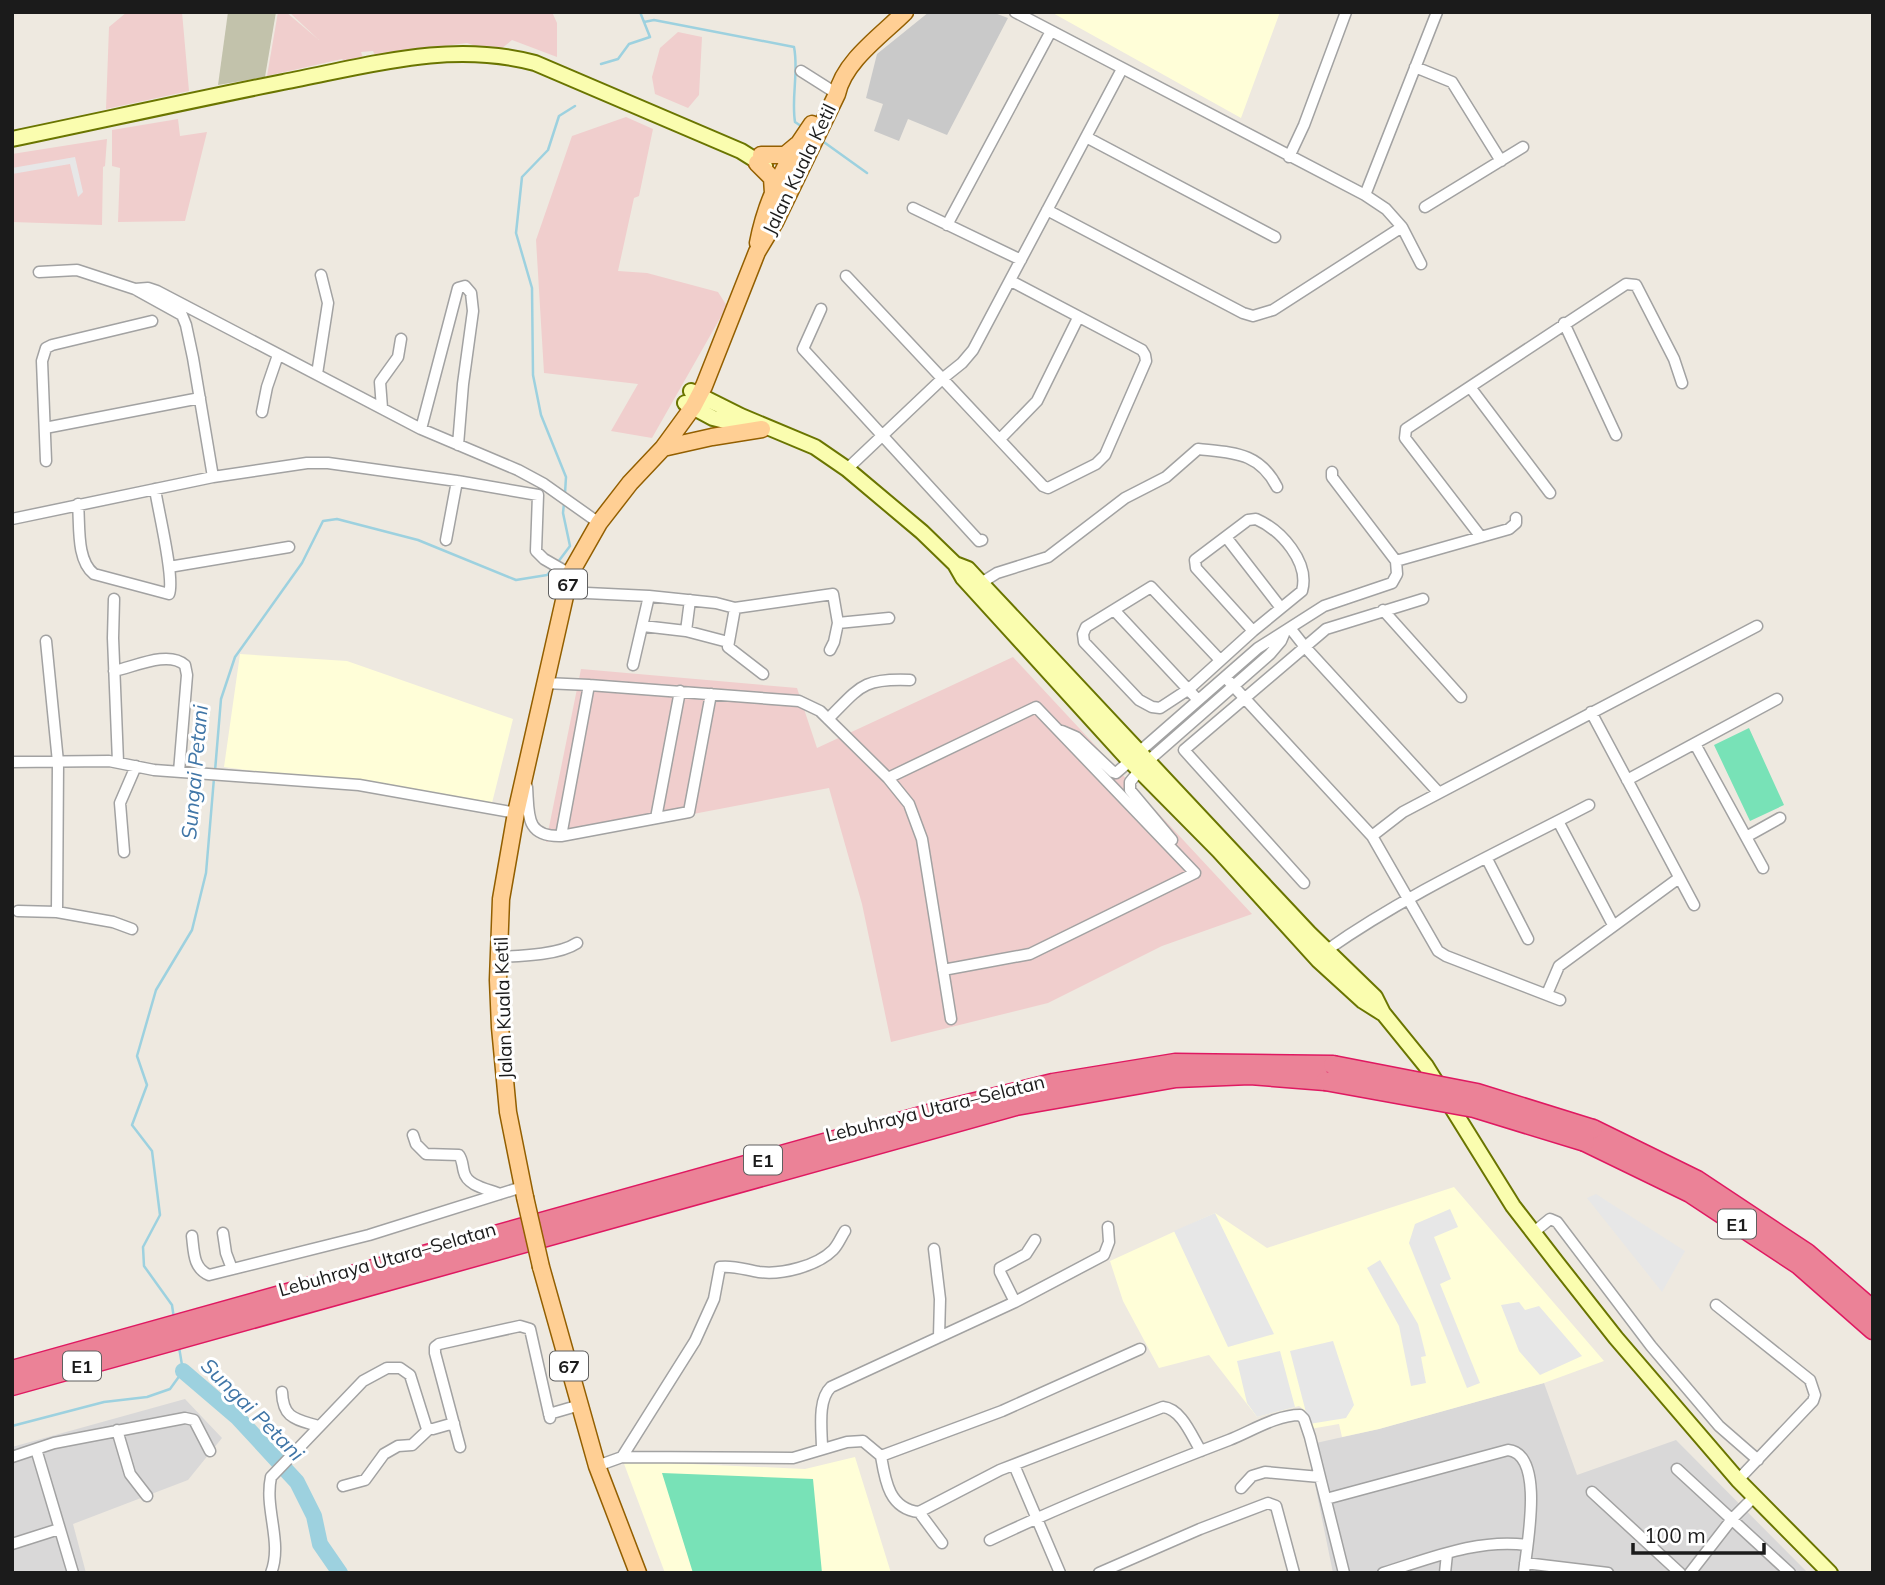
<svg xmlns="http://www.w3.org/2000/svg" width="1885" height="1585" font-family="Mulish,sans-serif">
  <rect width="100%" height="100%" fill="#eee9e0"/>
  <!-- residential -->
  <path fill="#d9d8d8" d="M1544 1383 1577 1475 1676 1440 1808 1573H1333L1307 1445 1379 1429Z
    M185 1399 222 1438 188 1480 73 1524 86 1573H12V1447Z"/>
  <!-- commercial -->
  <path fill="#f0cecd" d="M127 12H182L189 91 106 109 109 27Z
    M278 12H286L319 40 289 12H552L557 23V57L512 40 496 53 467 43 375 55 373 51 361 52 363 58 346 62 342 59 267 76Z
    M678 32 702 37 699 95 688 108 655 94 652 77 660 48Z
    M626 117 653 129 639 196 634 198 618 271 647 273 718 292 727 306 652 438 611 431 638 384 544 373 536 240 572 136Z
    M178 119 180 136 207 132 185 221 118 222 120 168 112 166V130Z
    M107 139 105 166 103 167 102 225 12 222V154Z
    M1013 657 1252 914 1162 946 1048 1003 891 1042 862 904 829 788 546 842 581 669 797 688 817 748Z"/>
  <!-- education -->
  <path fill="#fffed8" d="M1051 12H1280L1241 118Z
    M240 654 347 661 513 719 492 803 224 767Z
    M1454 1187 1604 1361 1544 1383 1379 1429 1342 1437 1339 1424 1310 1429 1306 1411 1299 1406 1257 1417 1209 1355 1159 1368 1123 1301 1110 1261 1215 1213 1267 1248Z
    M855 1457 891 1573H665L623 1461 805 1469Z"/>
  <!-- religious -->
  <path fill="#c9c9c9" d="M929 12H992L1008 18 947 135 908 119 899 141 874 131 883 104 866 98 877 54Z"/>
  <!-- construction -->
  <path fill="#c2c2ab" d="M228 12H276L265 77 218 85Z"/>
  <!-- pitch -->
  <path fill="#78e2b7" d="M1749 728 1784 805 1750 821 1714 745Z
    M662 1473 813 1479 822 1573H693Z"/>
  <!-- parking -->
  <path fill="#e7e7e7" d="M75 157 83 192 78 197 70 164 12 174V168Z
    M1596 1194 1685 1251 1662 1292 1587 1198Z
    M1450 1209 1458 1227 1434 1237 1451 1279 1440 1284 1480 1383 1467 1388 1409 1243 1415 1224Z
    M1215 1213 1274 1334 1228 1347 1174 1231Z
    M1380 1260 1418 1324 1426 1356 1421 1357 1426 1383 1411 1386 1399 1326 1367 1268Z
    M1519 1302 1525 1310 1539 1306 1582 1356 1540 1375 1519 1351 1501 1305Z
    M1333 1341 1354 1405 1346 1418 1309 1424 1290 1351Z
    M1280 1351 1295 1407 1257 1417 1247 1403 1237 1361Z"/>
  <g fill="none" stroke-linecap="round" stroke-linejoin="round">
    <!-- stream -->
    <path stroke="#9dd1df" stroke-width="2.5" d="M644 22 654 20 794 47C799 72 791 97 795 122L801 126
      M601 64 618 59 629 44 650 37 640 12
      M821 140 867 173
      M565 493 566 477 541 415 533 375 532 288 516 233 522 177 548 150 559 116 575 106
      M558 562 570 546 563 513 564 503
      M215 771 221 699 235 657 302 563 323 521 337 519 418 540 516 580 547 575 554 567
      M174 1319 172 1305 144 1266 143 1247 160 1215 152 1151 132 1125 147 1085 137 1056 156 990 192 930 206 873 214 778
      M12 1426 104 1402 147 1397 170 1389 183 1371 179 1347"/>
    <!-- river -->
    <path stroke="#9dd1df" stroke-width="16" d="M183 1371 238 1418 297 1482 314 1516 320 1544 340 1573"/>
    <defs>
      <path id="minor" d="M1015 12 1365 195 1386 209 1402 227 1273 310 1253 316 1243 313 1047 210
        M1415 67 1452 82 1501 161
        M801 71 831 90
        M1086 137 1275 237
        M1289 157 1304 125 1346 12
        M1365 195 1437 12
        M1425 207 1523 147
        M913 208 1021 260
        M947 225 1051 31
        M1402 227 1421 264
        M39 272 77 270 135 289 182 315 186 325 193 358 213 477
        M846 276 1043 486 1048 488 1096 464 1105 455 1146 361 1145 355 1142 350 1011 281
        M135 289 148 288 157 291 421 429 518 470 544 484 599 523
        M821 309 803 349 979 541 982 540
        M1564 323 1616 435
        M317 374 328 303 321 275
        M1470 387 1550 493
        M382 408 380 382 398 357 401 339
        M262 412 267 387 278 355
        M45 428 200 398
        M421 429 458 288 465 286 471 293 473 311 463 384 458 445
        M1000 439 1037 401 1078 318
        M46 461 42 361 46 348 52 345 152 321
        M847 469 942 379 962 363 973 350 1122 69
        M78 504C80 525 76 560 94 574L169 594C175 578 158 510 155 489
        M12 519 213 477 307 463H328L457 481 538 495 536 551 544 559 570 574
        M1226 537 1281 608
        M1481 537 1405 438 1406 429 1626 284 1636 285 1674 359 1682 383
        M446 540 457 481
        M1396 561 1509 529 1516 523V518
        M169 567 289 547
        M981 583 997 573 1048 557 1125 498 1166 477 1198 449C1234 453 1259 452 1277 487
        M566 592 649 596 716 603 735 608 833 594 838 623
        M114 599 113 638 118 762
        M690 600 686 631 728 642
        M735 608 728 647 763 674
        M1114 610 1198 700
        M1383 610 1461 697
        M643 626 686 631
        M1290 628 1305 647 1439 793
        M830 650 834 642 838 623 889 618
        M1220 660 1151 587 1086 627 1083 634 1084 642 1139 700 1152 707 1160 708 1189 689 1253 631 1196 568 1195 560 1248 520 1256 519C1281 530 1310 562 1302 591L1253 631
        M633 665 649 596
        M114 671C134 667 168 650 185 665L187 675 179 772
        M1225 677 1372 836 1438 951 1446 956 1560 1000
        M545 683 589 685 799 701 820 711 888 778 909 804 922 839 951 1019
        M1591 712 1694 905
        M828 719C860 687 862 678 910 680
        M1062 731 1076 737 1113 772 1116 773 1130 761
        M1695 744 1763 868
        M1139 752 1258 648 1324 606 1392 583 1397 574 1396 561 1332 477V472
        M1148 761 1270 654 1281 641 1284 634
        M12 762 109 761 154 770 359 785 516 813
        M1139 771 1130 782V790L1172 840
        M888 778 1036 707 1195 873 1030 954 943 970
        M1627 780 1777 699
        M527 787C529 815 525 837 561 836L689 812 711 694
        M656 818 680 691
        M1558 821 1613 925
        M561 836 589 685
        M1372 836 1403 812 1439 793 1757 626
        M1746 837 1780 818
        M124 852 120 803 136 766
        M1487 859 1528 939
        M1304 883 1184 750 1326 629 1423 599
        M18 911 57 912 58 762 46 641
        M57 912 113 922 132 929
        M1327 950C1408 893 1501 851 1589 805
        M499 957C521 956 559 955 577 943
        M1547 994 1559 966 1679 878
        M413 1135 416 1144 426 1154 459 1155C463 1161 462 1165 464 1172 467 1186 488 1189 500 1194
        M1534 1232 1550 1219 1557 1222 1651 1346 1719 1426 1758 1460
        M223 1233 226 1253 232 1269
        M192 1236C194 1252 193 1268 209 1275L369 1235 522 1187
        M934 1249 940 1299 939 1337
        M1015 1302 1000 1272V1268L1026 1254 1035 1240
        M1716 1305 1810 1380 1815 1395 1813 1401 1738 1480
        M282 1392C283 1419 296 1419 318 1426
        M549 1414 580 1405
        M117 1430 130 1474 147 1496
        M460 1447 435 1353V1347L439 1344 520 1326 530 1329 550 1418
        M36 1449 73 1573
        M822 1449C822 1431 817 1400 831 1387L1015 1302 1104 1255 1109 1242 1108 1227
        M881 1456 1002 1411 1140 1349
        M12 1457 54 1443 185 1418 194 1420 210 1451
        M622 1457 695 1341 714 1299 720 1267C733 1265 746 1270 759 1272 782 1275 817 1266 833 1250 838 1245 841 1237 845 1231
        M1014 1465 1060 1573
        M597 1466 622 1457 793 1458 847 1442 863 1441 881 1456C885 1480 889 1509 919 1512L1000 1470 1163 1407C1182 1409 1192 1437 1201 1451
        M1677 1469 1790 1573
        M343 1486 365 1480 384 1454 398 1446 412 1445 429 1429
        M1241 1488 1252 1476 1265 1472 1320 1477
        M1592 1492 1680 1573
        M1326 1499 1508 1450C1546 1454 1526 1549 1524 1573
        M919 1512 942 1543
        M990 1540C1067 1503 1148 1471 1229 1440 1250 1432 1276 1415 1300 1415L1304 1419 1310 1437 1344 1573
        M12 1544 59 1529
        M1525 1563 1608 1573
        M271 1573C283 1542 264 1509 271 1477L363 1381 387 1368H400L410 1375 427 1429H433L454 1423
        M1099 1573 1200 1529 1268 1503 1276 1506 1294 1573
        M1383 1573C1429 1559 1478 1538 1527 1545
        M1445 1573 1447 1554
        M1690 1573 1732 1519 1754 1497"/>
      <path id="secondary" d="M12 139C103 120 193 100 283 82 367 66 450 40 535 63L741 151 765 166
        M691 391 741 416 815 447 847 469 922 532 955 564 963 578 1004 623 1125 756 1219 851 1318 960 1363 1001 1382 1013
        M685 403 713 418 753 428
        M955 564 968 569 981 583 1309 933 1375 997 1383 1013 1426 1066 1513 1206 1557 1263 1616 1338 1738 1480 1830 1573"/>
      <path id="primary" d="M761 155H785L797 145
        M757 163 772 178 773 193
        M758 243C766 200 787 159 812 124
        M663 448 712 437 762 429
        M525 1197 508 1112 500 1027 498 980 501 899 516 813 570 574 599 523 630 483 663 448 693 407 704 386 757 252 775 222 837 94C844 61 882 35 905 12
        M541 1267 597 1466 638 1573"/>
      <path id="motorway" d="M1593 1129 1697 1180 1807 1253 1873 1310
        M1585 1142 1690 1193 1799 1265 1873 1330
        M12 1370 935 1112 1053 1083 1175 1063 1333 1065
        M12 1386 1016 1106 1176 1078 1250 1075 1325 1081"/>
    </defs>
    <!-- minor casing -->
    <use href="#minor" stroke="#a2a2a2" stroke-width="13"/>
    <!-- secondary casing -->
    <use href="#secondary" stroke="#6a7500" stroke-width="18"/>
    <!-- primary casing -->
    <use href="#primary" stroke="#935f00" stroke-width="19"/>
    <!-- motorway casing -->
    <use href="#motorway" stroke="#df1961" stroke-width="21"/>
    <!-- minor -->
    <use href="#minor" stroke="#fff" stroke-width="10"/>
    <!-- secondary -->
    <use href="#secondary" stroke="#fafdaf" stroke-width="14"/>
    <!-- primary -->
    <use href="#primary" stroke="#ffcf94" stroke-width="16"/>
    <!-- motorway -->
    <use href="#motorway" stroke="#eb8297" stroke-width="18"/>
    <defs>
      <path id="primary-bridge" d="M525 1197 541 1267"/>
      <path id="motorway-bridge" d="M1333 1065 1477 1093 1593 1129
        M1325 1081 1474 1108 1585 1142"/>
    </defs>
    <!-- primary-bridge casing -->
    <use href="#primary-bridge" stroke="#935f00" stroke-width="19" stroke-linecap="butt"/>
    <!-- motorway-bridge casing -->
    <use href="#motorway-bridge" stroke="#df1961" stroke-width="21" stroke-linecap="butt"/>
    <!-- primary-bridge -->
    <use href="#primary-bridge" stroke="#ffcf94" stroke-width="16"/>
    <!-- motorway-bridge -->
    <use href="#motorway-bridge" stroke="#eb8297" stroke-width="18"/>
  </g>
  <g text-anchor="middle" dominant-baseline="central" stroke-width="6" stroke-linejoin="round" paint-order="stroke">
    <!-- shield labels -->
    <g fill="#fff" stroke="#5f5f5f" stroke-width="2">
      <rect x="549" y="569.5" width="38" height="29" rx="5"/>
      <rect x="744" y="1145.5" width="38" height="29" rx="5"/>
      <rect x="1718" y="1209.5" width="38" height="29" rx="5"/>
      <rect x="63" y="1351.5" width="38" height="29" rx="5"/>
      <rect x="550" y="1351.5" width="38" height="29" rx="5"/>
    </g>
    <g font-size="18" font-weight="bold" fill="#1b1b1b">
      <text x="568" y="584">67</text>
      <text x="763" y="1160">E1</text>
      <text x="1737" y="1224">E1</text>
      <text x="82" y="1366">E1</text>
      <text x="569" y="1366">67</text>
    </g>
    <!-- street labels -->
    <g font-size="19" fill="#1b1b1b" stroke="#fff">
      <text transform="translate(799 169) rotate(-64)">Jalan Kuala Ketil</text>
      <text transform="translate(503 1008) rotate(-92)">Jalan Kuala Ketil</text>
      <text transform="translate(935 1108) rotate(-14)">Lebuhraya Utara–Selatan</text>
      <text transform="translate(387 1259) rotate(-16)">Lebuhraya Utara–Selatan</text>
    </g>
    <!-- water labels -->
    <g font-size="21" font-style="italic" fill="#4076a7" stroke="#fff">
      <text transform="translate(194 772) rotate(-85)">Sungai Petani</text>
      <text transform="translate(253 1409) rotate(45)">Sungai Petani</text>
    </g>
  </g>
  <!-- border -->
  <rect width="1885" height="1585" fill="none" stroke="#1b1b1b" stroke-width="28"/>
  <!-- scale -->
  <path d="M1633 1543v10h131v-10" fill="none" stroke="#1b1b1b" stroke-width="3.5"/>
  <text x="1644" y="1543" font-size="21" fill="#1b1b1b" stroke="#ffffff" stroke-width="5" paint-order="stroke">100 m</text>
</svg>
